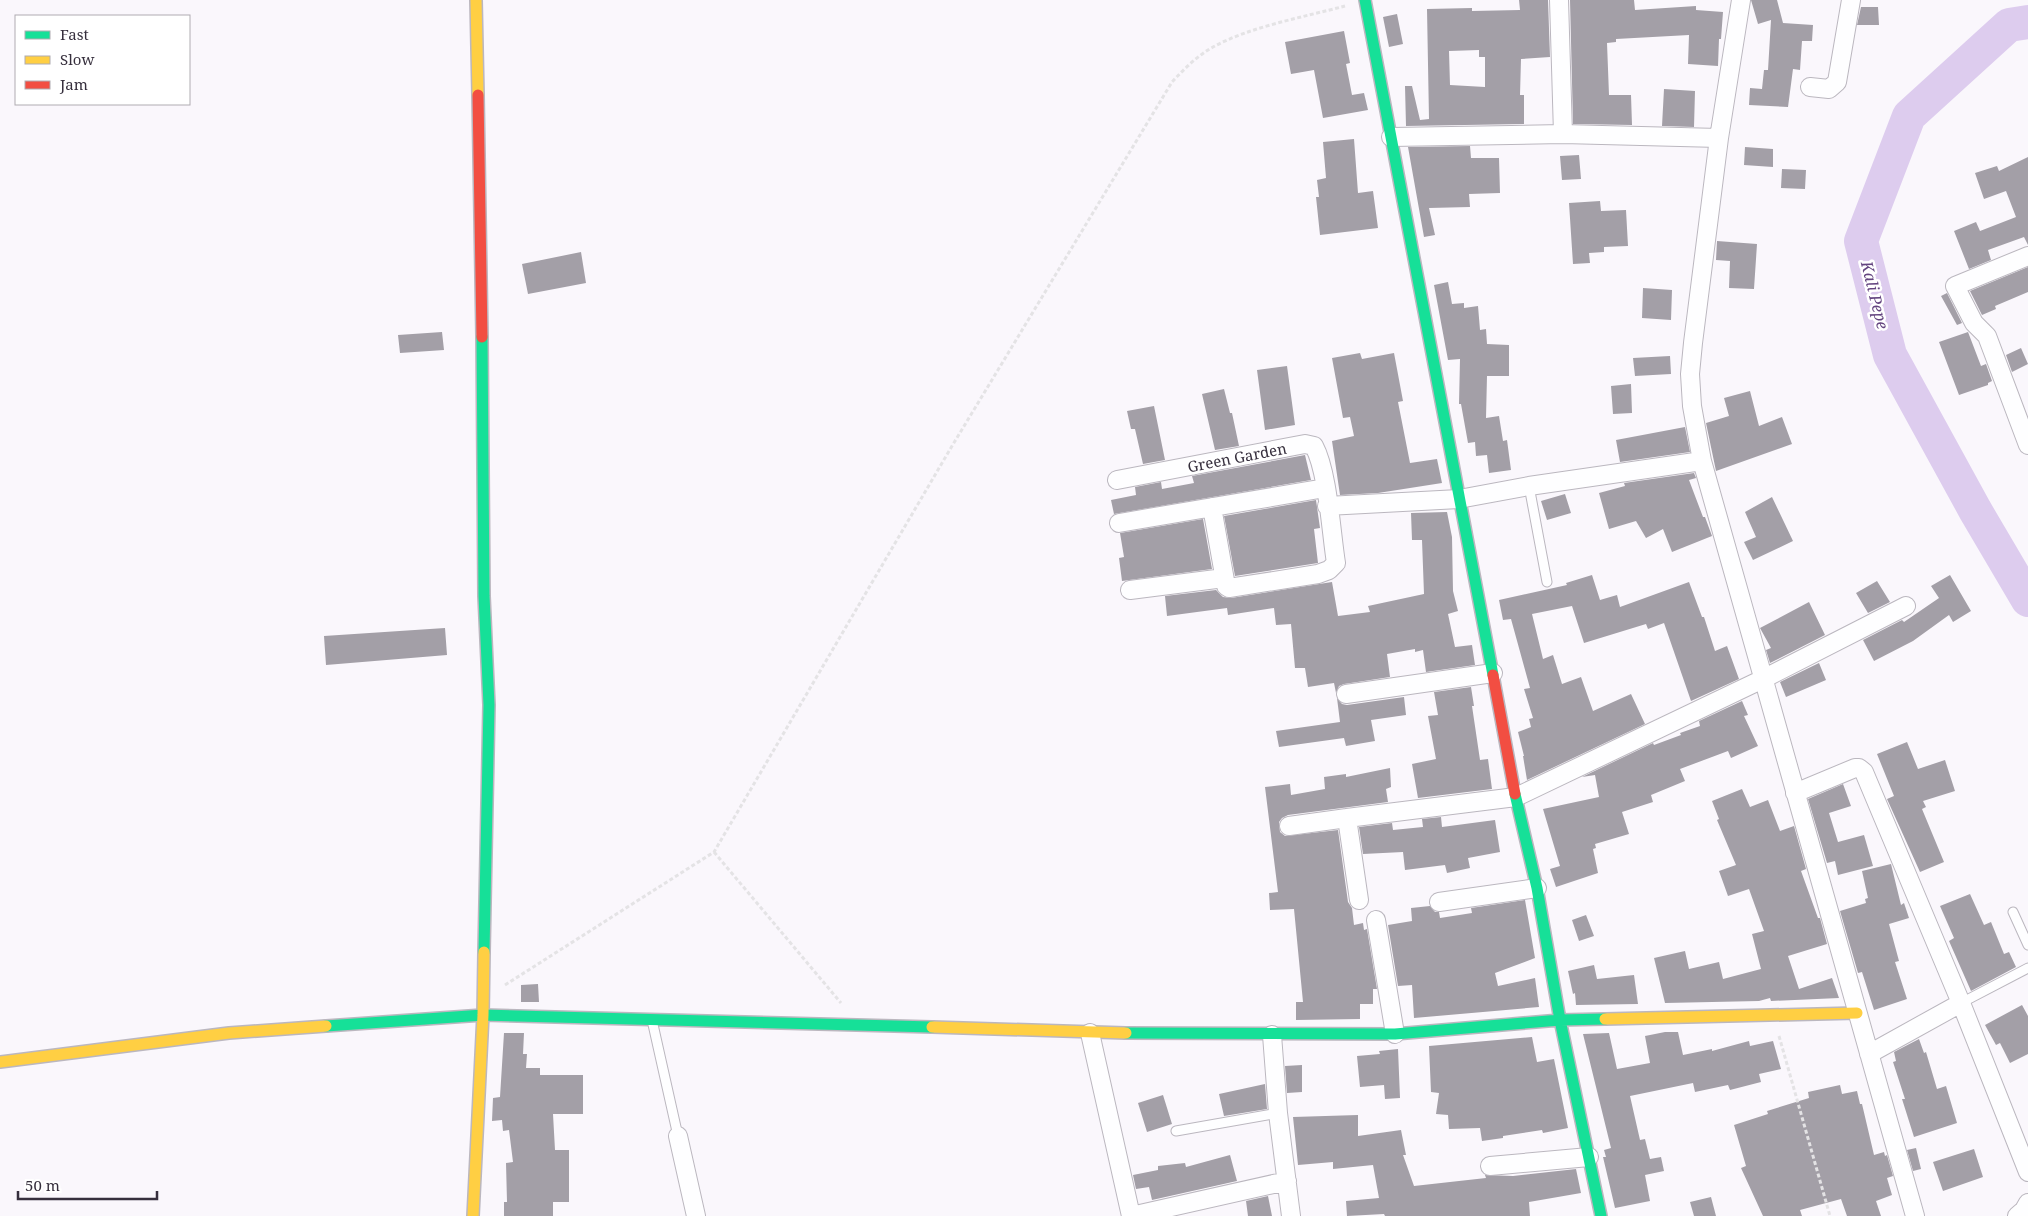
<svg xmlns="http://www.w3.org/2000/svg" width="2028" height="1216" font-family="'Noto Serif',serif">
  <rect width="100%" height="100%" fill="#faf7fc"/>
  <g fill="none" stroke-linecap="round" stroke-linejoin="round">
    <!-- river -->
    <path stroke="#dce" stroke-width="34" d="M2028 22 2009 25 1909 116 1861 241 1890 355 1975 510 2028 600"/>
  </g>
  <!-- building -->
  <path fill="#a39fa7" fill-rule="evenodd" d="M1519 0H1548L1550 57 1521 59 1520 95H1524V124L1406 126 1405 86H1412L1420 120 1429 119 1427 9 1472 8V11L1520 10ZM1479 50V57H1485V87L1450 85 1449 51Z
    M1570 0H1634L1635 10 1696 6V10L1723 12 1721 39H1719L1718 66 1688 64 1689 35 1616 39V42L1607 43 1609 95H1631L1632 125 1573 124Z
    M1751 0H1777L1783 23 1813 25 1812 41H1802L1800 70 1793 69 1788 107 1749 105 1750 88 1762 89 1764 70H1768L1771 20 1758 24Z
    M1861 7H1878L1879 25H1857Z
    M1397 14 1403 44 1389 47 1383 17Z
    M1344 31 1350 63 1346 64 1352 95 1364 93 1368 110 1323 118 1314 70 1291 74 1285 42Z
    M1664 89 1695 91 1694 127 1662 126Z
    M1354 139 1358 193 1373 191 1378 228 1320 235 1316 197H1319L1317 180 1326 178 1323 142Z
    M1470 146 1471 158H1499L1500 193 1469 194 1470 207 1429 208 1435 235 1424 237 1408 147Z
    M1745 147 1773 149V167L1744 165Z
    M1579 155 1581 179 1562 180 1560 156Z
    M2028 157V245L2024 237 1988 250 1991 260 1969 269 1954 231 1976 222 1980 231 2016 217 2006 191 1984 199 1975 173 1997 166 1999 171Z
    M1782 169 1806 170 1805 189 1781 188Z
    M1600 201 1601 211 1626 210 1628 246 1604 247V252L1589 253 1590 263 1573 264 1569 203Z
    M1717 241 1757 244 1754 289 1729 288 1730 261 1716 260Z
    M581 252 586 283 528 294 522 264Z
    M2028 267V292L1995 306 1996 309 1982 315 1970 291Z
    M1448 282 1452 304 1464 303V308L1478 306 1480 330 1486 329 1487 344 1509 345V376H1487L1486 418 1499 416 1503 441 1507 440 1511 470 1489 473 1487 455 1476 456 1475 442 1468 443 1461 404H1459L1460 359 1448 360 1434 285Z
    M1643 288 1672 290 1671 320 1642 318Z
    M1947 293 1962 323 1957 325 1941 296Z
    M442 332 444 350 400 353 398 335Z
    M1968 332 1981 366 1986 364 1992 381 1988 383V385L1959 395 1939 342Z
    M2021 348 2028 364 2012 372 2006 355Z
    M1360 353 1362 359 1394 353 1403 401 1398 402 1410 463 1437 459 1442 483 1378 493 1340 495 1332 441 1354 436 1350 417 1343 418 1332 358Z
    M1670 356 1671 374 1635 376 1633 358Z
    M1287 366 1295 425 1265 430 1257 370Z
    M1631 384 1632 413 1613 414 1611 386Z
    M1224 389 1230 413H1232L1239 446 1215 450 1202 394Z
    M1750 391 1759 426 1782 417 1792 444 1716 471 1706 423 1729 416 1724 398Z
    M1154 406 1165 460 1143 464 1135 429H1131L1127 411Z
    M1685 427 1690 452 1620 462 1616 440Z
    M1305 455 1311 480 1114 514 1111 500 1136 495 1135 487 1161 482 1162 489 1194 483 1192 476Z
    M1694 473 1696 478 1689 480 1703 517H1705L1712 536 1672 552 1663 529 1646 538 1636 521 1609 529 1599 493 1625 486 1624 483Z
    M1565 494 1571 513 1547 520 1541 501Z
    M1772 497 1793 541 1753 560 1744 542 1756 537 1745 512Z
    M1316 500 1320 528 1314 529 1318 563 1235 576 1224 516Z
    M1447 512 1452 537 1453 591 1458 611 1448 614 1455 647 1472 645 1475 665 1426 672 1423 650 1415 652V649L1387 654 1390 677 1344 684 1339 686 1336 693 1334 683 1308 687 1305 668H1295L1291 624 1276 625 1274 608 1228 615 1227 608 1167 616 1165 596 1216 590 1223 597 1231 598 1332 582 1338 616 1370 612 1368 606 1424 594 1422 540H1412L1411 513Z
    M1203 519 1212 569 1122 581 1119 558 1124 557 1120 533Z
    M1592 575 1600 600 1617 595 1620 607 1689 582 1702 617H1704L1715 651 1727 646 1739 679 1691 701 1664 623 1648 629 1646 624 1584 643 1572 606 1532 614 1543 659 1553 655 1562 684 1581 677 1593 711 1631 694 1645 724 1527 780 1523 756H1524L1518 732 1531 727 1529 719 1533 718 1524 689 1530 688 1511 619 1503 620 1499 600 1567 585 1566 583Z
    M1950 575 1971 611 1953 622 1949 615 1913 641 1874 661 1863 640 1902 620 1904 622 1939 598 1931 586Z
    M1877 581 1890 602 1868 613 1856 593Z
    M1809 602 1825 635 1770 663 1766 650 1771 648 1760 628Z
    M445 628 447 655 326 665 324 636Z
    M1819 663 1826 680 1786 697 1780 682Z
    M1471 687 1474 706H1472L1480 760 1488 759 1492 789 1418 798 1412 764 1436 759 1428 716 1438 715 1434 692Z
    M1404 697 1406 715 1371 720 1375 741 1346 746 1344 738 1279 747 1276 731 1340 722 1337 698 1342 704 1347 705Z
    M1742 701 1748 715 1744 716 1758 746 1731 758 1728 751 1680 769 1685 781 1651 795 1653 802 1622 812 1629 834 1595 844 1596 848 1593 849 1598 873 1556 887 1550 869 1560 866 1543 809 1599 797 1595 775 1582 777 1653 743 1654 745 1681 735 1680 733 1700 726 1699 721Z
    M1907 742 1918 769 1945 760 1955 791 1923 801 1926 807 1922 809 1944 862 1920 872 1887 799 1894 796 1877 754Z
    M1390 768 1391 787 1386 789 1388 802 1288 815 1282 818 1279 822 1280 832 1285 836 1338 830 1348 902 1352 908 1354 925 1363 923 1364 930 1367 929 1377 989H1373V1004H1360V1019L1296 1020V1002H1303L1294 909 1270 910 1269 893 1278 892 1265 787 1290 784 1291 795 1325 789 1324 777 1346 774V777Z
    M1843 784 1851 806 1829 813 1838 842 1864 835 1873 866 1838 875 1835 861 1827 863 1808 799Z
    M1742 789 1750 807 1768 800 1780 831 1794 826 1806 869 1801 871 1818 918H1820L1827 944 1788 956 1799 989 1832 978 1839 998 1771 1001 1770 998 1759 1001 1665 1003 1654 958 1685 951 1689 969 1719 962 1723 979 1761 969 1752 934 1764 931 1749 889 1728 896 1719 871 1736 865 1717 820 1719 819 1712 801Z
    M1441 817 1442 827 1495 820 1500 852 1468 858 1470 868 1447 873 1445 865 1405 870 1403 852 1363 854 1359 827 1392 823 1393 830 1423 827 1422 819Z
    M1891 864 1901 905 1904 903 1909 918 1889 924 1899 961 1895 962 1907 999 1874 1010 1862 972 1858 973 1840 911 1866 903 1865 899 1868 898 1862 871Z
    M1970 894 1984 925 1991 922 2004 954 2009 952 2016 967 1971 991 1949 941 1954 938 1940 906Z
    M1525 900 1535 958 1495 973 1498 986 1535 978 1539 1007 1414 1018 1412 985 1398 986 1388 925 1412 921 1411 908 1430 906 1435 912H1439L1440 918 1472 913 1471 908Z
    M1586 915 1594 936 1579 941 1572 920Z
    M1594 965 1597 979 1634 975 1638 1004 1576 1005 1575 993 1573 994 1568 971Z
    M538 984 539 1002H521V985Z
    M2022 1005 2028 1016V1054L2010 1063 2000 1043 1996 1045 1985 1025Z
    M1665 1032H1678L1683 1055 1712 1049V1051L1749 1041 1750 1046 1773 1041 1781 1069 1759 1074 1761 1082 1730 1090 1728 1085 1695 1092 1693 1083 1630 1096 1640 1140 1645 1139 1650 1159 1661 1157 1664 1171 1645 1175 1650 1201 1615 1208 1603 1157H1606L1604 1150 1611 1148 1583 1034 1609 1033 1617 1069 1650 1063 1645 1036Z
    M504 1033H524L523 1054H527L526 1068H540V1075H583V1114H553L555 1150H569V1202H553V1216H504V1202H507L506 1163 513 1162 509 1130 503 1131 502 1120 492 1121 493 1098 500 1097Z
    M1532 1037 1537 1062 1554 1059 1568 1128 1543 1133 1542 1130 1503 1136V1138L1482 1141 1480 1128 1449 1129 1448 1115 1436 1114 1439 1093 1431 1092 1429 1046Z
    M1919 1039 1924 1053 1926 1052 1937 1089 1946 1086 1957 1123 1914 1137 1902 1099H1905L1893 1062 1896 1061 1894 1052Z
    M1398 1049 1400 1098 1385 1099 1384 1085 1360 1087 1357 1056 1380 1054 1379 1051Z
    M1302 1065V1092L1287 1093 1285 1066Z
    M1265 1084 1267 1109 1224 1116 1219 1094Z
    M1840 1085 1842 1094 1857 1091 1860 1104H1862L1874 1155 1884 1152 1885 1156 1887 1155 1893 1176 1887 1178 1892 1195 1876 1201 1881 1216H1847L1841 1199 1800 1210 1802 1216H1763L1741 1168 1746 1166 1734 1125 1768 1114 1767 1111 1809 1098 1808 1092Z
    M1163 1095 1172 1124 1147 1132 1138 1103Z
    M1358 1115V1136L1401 1130 1406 1155H1403L1414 1186 1486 1178 1485 1175 1513 1176 1576 1169 1581 1193 1529 1202 1530 1216H1385L1384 1214 1347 1216 1346 1201 1379 1198 1373 1165 1333 1169V1162L1298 1165 1293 1117Z
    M1916 1148 1921 1169 1913 1171 1907 1150Z
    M1974 1149 1983 1177 1943 1191 1933 1162Z
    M1230 1155 1237 1181 1152 1200 1149 1187 1136 1189 1133 1175 1158 1170V1166L1185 1163 1186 1167Z
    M1268 1196 1272 1216H1248L1246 1201Z
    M1711 1197 1716 1216H1694L1690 1202Z"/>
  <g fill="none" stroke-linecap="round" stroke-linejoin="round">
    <defs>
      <path id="lane" d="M1529 486 1547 582
        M2013 912 2028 945
        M1961 1003 2028 968
        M652 1020 678 1136
        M1176 1131 1278 1113"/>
      <path id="street" d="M1559 0 1563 134
        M1741 0 1719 138 1693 343 1690 374 1692 406 1702 461 1915 1216
        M1810 87 1829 89 1837 82 1851 0
        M1391 137 1563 134 1719 138
        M2028 256 1955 286 1974 323 1987 336 2028 445
        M1117 480 1305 444 1314 446C1328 472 1331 532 1336 563L1329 570 1318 574 1229 588 1226 586 1212 507
        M1327 506 1459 499 1529 486 1702 461
        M1119 523 1325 488
        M1130 590 1224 578
        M1346 694 1493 673
        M1795 793 1855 768H1859L1864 772 1961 1003 2028 1172
        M1289 826 1347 818
        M1359 900 1347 818 1516 797 1763 679 1906 606
        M1439 902 1537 888
        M1376 920 1395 1034
        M1090 1033 1131 1216
        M1272 1035 1278 1113 1291 1216
        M1869 1054 1961 1003
        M678 1136 696 1216
        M1490 1166 1589 1157
        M1131 1216 1287 1181
        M2017 1216 2024 1210 2028 1203"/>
      <path id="fast" d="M1365 0 1493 675
        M482 337 484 596 489 705 484 952
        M1515 794 1537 888 1560 1020 1601 1216
        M326 1026 483 1015 932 1027
        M1126 1033 1395 1034 1560 1020 1605 1019"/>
      <path id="slow" d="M476 0 478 95
        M1605 1019 1857 1013
        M932 1027 1126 1033
        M0 1062 229 1033 326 1026
        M473 1216 483 1015 484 952"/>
      <path id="jam" d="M478 95 482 337
        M1493 675 1515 794"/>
    </defs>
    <!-- lane casing -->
    <use href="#lane" stroke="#bbb7bf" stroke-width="11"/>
    <!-- street casing -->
    <use href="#street" stroke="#bbb7bf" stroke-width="20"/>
    <!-- fast casing -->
    <use href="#fast" stroke="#bbb7bf" stroke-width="14"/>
    <!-- slow casing -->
    <use href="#slow" stroke="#bbb7bf" stroke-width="14"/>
    <!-- jam casing -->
    <use href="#jam" stroke="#bbb7bf" stroke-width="14"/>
    <!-- path -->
    <path stroke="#e4e3e5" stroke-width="3" stroke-dasharray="4 2.5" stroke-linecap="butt" d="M714 852 841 1003
      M505 985 714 852 952 446 1172 82C1184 69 1197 56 1213 47 1249 27 1304 17 1345 6
      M1779 1036 1830 1216"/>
    <!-- lane -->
    <use href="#lane" stroke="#fefeff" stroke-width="9"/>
    <!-- street -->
    <use href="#street" stroke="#fefeff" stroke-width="18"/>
    <!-- fast -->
    <use href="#fast" stroke="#16e098" stroke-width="11"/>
    <!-- slow -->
    <use href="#slow" stroke="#ffcf43" stroke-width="11"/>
    <!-- jam -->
    <use href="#jam" stroke="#f24e42" stroke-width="11"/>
  </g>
  <g text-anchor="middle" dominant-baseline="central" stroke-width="5" stroke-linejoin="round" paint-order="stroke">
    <!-- street labels -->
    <g font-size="15" fill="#362f3d" stroke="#fff">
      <text transform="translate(1237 457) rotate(-11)">Green Garden</text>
    </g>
    <!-- water labels -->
    <g font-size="16" font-style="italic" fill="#63447f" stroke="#fff">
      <text transform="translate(1875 295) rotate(76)">Kali Pepe</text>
    </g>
  </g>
  <!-- legend -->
  <rect x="15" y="15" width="175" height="90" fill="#ffffff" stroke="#afacb1"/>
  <rect x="25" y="31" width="25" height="8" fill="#16e098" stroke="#afacb1"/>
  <text x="60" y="40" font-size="15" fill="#362f3d">Fast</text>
  <rect x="25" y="56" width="25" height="8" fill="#ffcf43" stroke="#afacb1"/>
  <text x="60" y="65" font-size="15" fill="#362f3d">Slow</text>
  <rect x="25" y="81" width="25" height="8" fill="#f24e42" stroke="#afacb1"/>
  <text x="60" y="90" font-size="15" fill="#362f3d">Jam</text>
  <!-- scale -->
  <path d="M18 1191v8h139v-8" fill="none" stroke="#362f3d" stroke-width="2.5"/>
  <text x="25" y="1191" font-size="15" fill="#362f3d" stroke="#ffffff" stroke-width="4" paint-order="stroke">50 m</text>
</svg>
